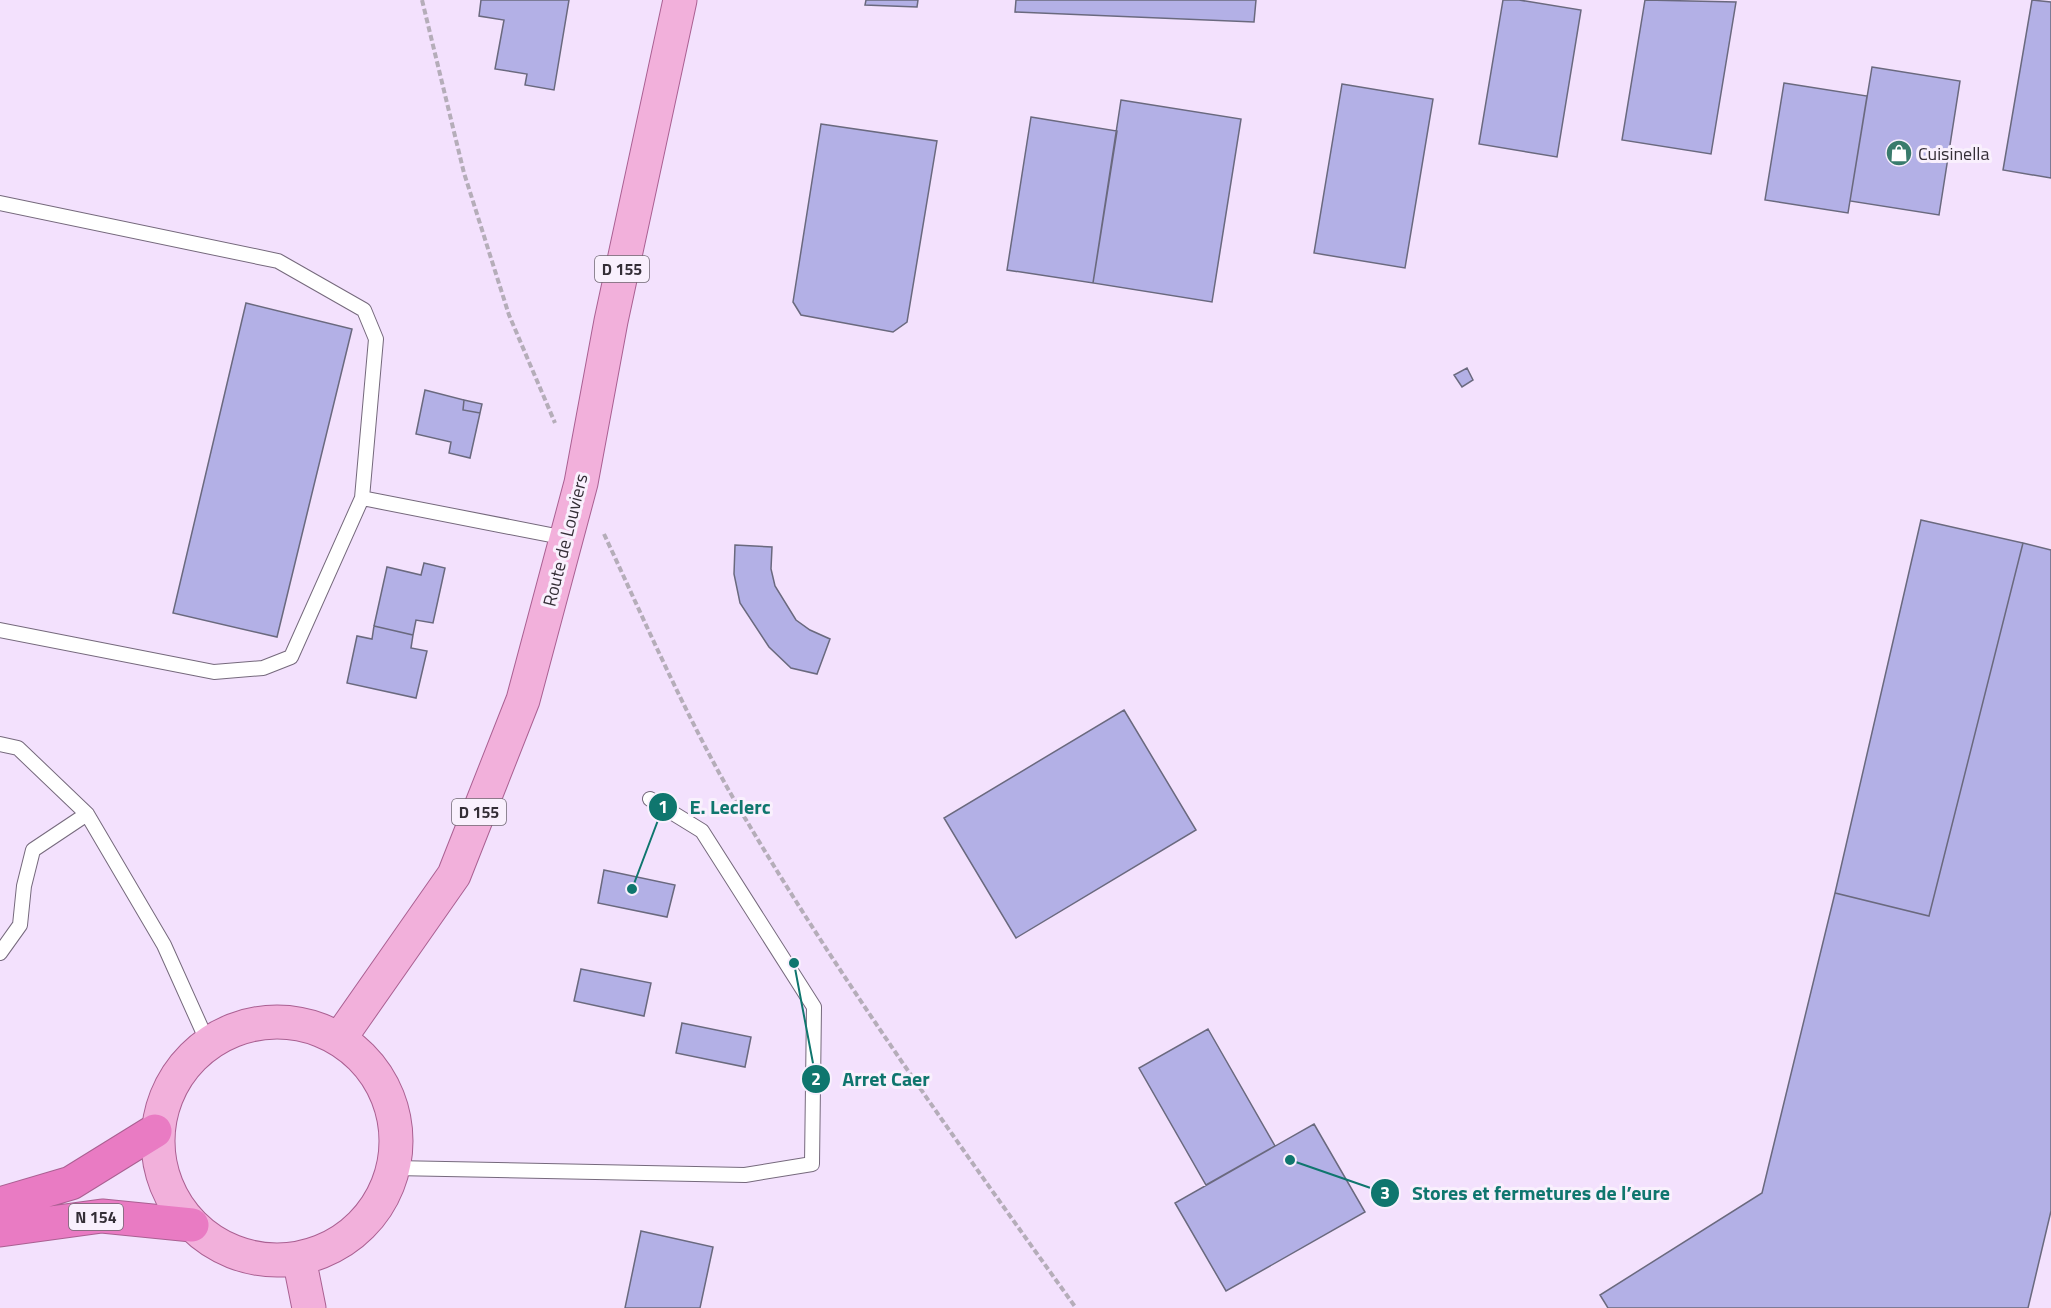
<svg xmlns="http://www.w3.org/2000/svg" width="2051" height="1308" font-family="'Titillium Web',sans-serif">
  <rect width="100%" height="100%" fill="#f9f0fd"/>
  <!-- built -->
  <path fill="#f3e1fd" d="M0 0H2051V1308H0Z"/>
  <!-- building -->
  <path fill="#b3b0e6" stroke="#6a697e" stroke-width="1.5" d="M481 0H569L554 90 525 85 527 74 495 69 504 20 479 16Z
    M866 0H918L917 7 865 5Z
    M1016 0H1256L1254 22 1015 12Z
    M1503 0H1519L1581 10 1557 157 1479 144Z
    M1645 0 1736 2 1711 154 1622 140Z
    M2032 0 2051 2V178L2003 170Z
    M1872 67 1960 81 1939 215 1850 201Z
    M1784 83 1867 96 1848 213 1765 200Z
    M1342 84 1433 99 1405 268 1314 253Z
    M1121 100 1241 119 1212 302 1093 283Z
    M1031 117 1117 131 1093 283 1007 270Z
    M821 124 937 141 907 322 893 332 801 315 793 302Z
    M246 303 352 329 277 637 173 613Z
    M1467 368 1473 380 1462 387 1454 375Z
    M425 390 464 400 463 410 480 413 470 458 449 453 451 442 416 434Z
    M464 400 482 404 480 413 463 410Z
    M1921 520 2023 543 1929 916 1835 893Z
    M2023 543 2051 550V1211L2028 1308H1608L1600 1295 1762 1193 1835 893 1929 916Z
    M735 545 772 547 771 569 775 586 796 620 810 630 830 639 817 674 791 668 769 647 740 603 734 574Z
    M424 563 445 568 433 623 416 620 413 635 374 626 387 567 421 575Z
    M374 626 413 635 411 648 427 651 416 698 347 683 357 636 372 639Z
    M1124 710 1196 830 1016 938 944 818Z
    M604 870 675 885 667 917 598 903Z
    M581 969 651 983 644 1016 574 1001Z
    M682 1023 751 1037 745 1067 676 1053Z
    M1208 1029 1275 1146 1206 1185 1139 1068Z
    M1314 1124 1365 1212 1226 1291 1175 1203Z
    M641 1231 713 1247 700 1308H625Z"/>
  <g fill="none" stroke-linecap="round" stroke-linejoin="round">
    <defs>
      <path id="lane" d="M0 203 278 261 364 310 376 339 362 498 291 657 263 668 214 672 0 630
        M362 498 566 538
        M0 744 18 748 87 814 164 945 208 1043
        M0 953 20 925 24 886 33 850 87 814
        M394 1168 745 1175 812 1164 814 1007 702 831 650 799"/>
      <path id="primary" d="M158 1141a119 119 0 1 1 238 0a119 119 0 1 1-238 0Z
        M340 1038 454 875 523 700 581 483 611 321 680 0
        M299 1258 309 1308"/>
      <path id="highway" d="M0 1204 71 1183 155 1131
        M0 1230 102 1216 192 1225"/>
    </defs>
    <!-- lane casing -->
    <use href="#lane" stroke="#75697c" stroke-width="16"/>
    <!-- primary casing -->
    <use href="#primary" stroke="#aa6092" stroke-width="35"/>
    <!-- highway casing -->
    <use href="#highway" stroke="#aa6092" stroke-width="35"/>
    <!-- path -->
    <path stroke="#b5adb9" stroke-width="4" stroke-dasharray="6 3" stroke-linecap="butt" d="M422 0 464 173 509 315 555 423
      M604 534C647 626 688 721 739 808 841 981 959 1145 1076 1308"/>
    <!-- lane -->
    <use href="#lane" stroke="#fff" stroke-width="14"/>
    <!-- primary -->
    <use href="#primary" stroke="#f2b0db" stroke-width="33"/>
    <!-- highway -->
    <use href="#highway" stroke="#e97bc3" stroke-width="33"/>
  </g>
  <!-- icons -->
  <defs>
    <symbol id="shop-disc" viewBox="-11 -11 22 22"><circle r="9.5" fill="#397b6c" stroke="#f9f0fd"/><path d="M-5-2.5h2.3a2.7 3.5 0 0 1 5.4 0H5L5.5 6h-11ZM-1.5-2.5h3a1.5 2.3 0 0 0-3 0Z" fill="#fff"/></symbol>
  </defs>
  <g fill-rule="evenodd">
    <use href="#shop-disc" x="1884" y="138" width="30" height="30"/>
  </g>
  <g text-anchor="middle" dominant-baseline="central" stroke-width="6" stroke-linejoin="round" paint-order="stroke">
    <!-- shield labels -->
    <g fill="#f9f0fd" stroke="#6f6872" stroke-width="1.5">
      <rect x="595" y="256" width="54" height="26" rx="4.5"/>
      <rect x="452" y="799" width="54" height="26" rx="4.5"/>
      <rect x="69" y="1204" width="54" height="26" rx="4.5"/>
    </g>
    <g font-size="16" font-weight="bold" fill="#342e36">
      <text x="622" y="269">D 155</text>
      <text x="479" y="812">D 155</text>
      <text x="96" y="1217">N 154</text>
    </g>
    <!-- poi labels -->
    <g font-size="18" fill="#342e36" stroke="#f9f0fd" text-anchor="start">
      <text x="1918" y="153">Cuisinella</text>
    </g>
    <!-- street labels -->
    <g font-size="18" fill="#342e36" stroke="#f9f0fd">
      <text transform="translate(565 540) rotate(-76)">Route de Louviers</text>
    </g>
  </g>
  <!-- callouts -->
  <path fill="none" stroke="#0f766e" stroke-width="2" d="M632 889L663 807M794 963L816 1079M1290 1160L1385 1193"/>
  <g fill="#0f766e" stroke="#f9f0fd" stroke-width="2">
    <circle cx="632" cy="889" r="6"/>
    <circle cx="794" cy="963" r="6"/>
    <circle cx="1290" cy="1160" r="6"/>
    <circle cx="663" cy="807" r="15"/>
    <circle cx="816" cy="1079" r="15"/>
    <circle cx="1385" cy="1193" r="15"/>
  </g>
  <g font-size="18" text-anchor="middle" font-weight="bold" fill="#fff">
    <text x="663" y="813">1</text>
    <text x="816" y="1085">2</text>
    <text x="1385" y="1199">3</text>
  </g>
  <g font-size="20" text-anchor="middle" font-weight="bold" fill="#0f766e" stroke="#f9f0fd" stroke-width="6" stroke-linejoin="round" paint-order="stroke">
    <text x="730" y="814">E. Leclerc</text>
    <text x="886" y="1086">Arret Caer</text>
    <text x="1541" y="1200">Stores et fermetures de l’eure</text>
  </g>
</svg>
